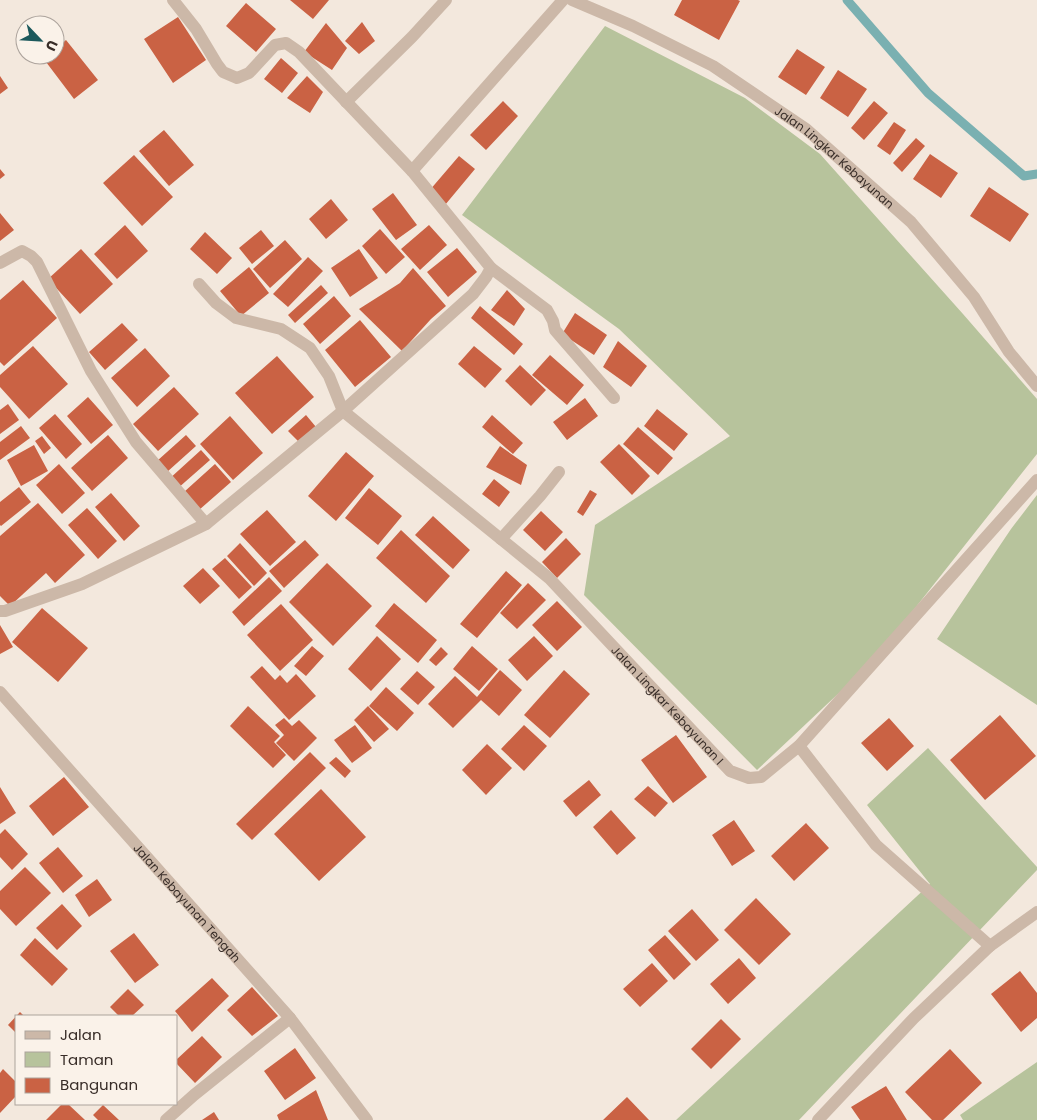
<svg xmlns="http://www.w3.org/2000/svg" width="1037" height="1120" font-family="Poppins,sans-serif">
  <rect width="100%" height="100%" fill="#f3e8dd"/>
  <!-- green -->
  <path fill="#b7c39c" d="M605 26 745 98 820 154 963 314 1037 399V454L874 660 757 770 584 595 595 525 730 436 619 329 462 215Z
    M1037 495V705L937 639 1011 529Z
    M928 748 1037 867V870L799 1120H676L930 884 867 805Z
    M1037 1062V1120H963L960 1115Z"/>
  <g fill="none" stroke-linecap="round" stroke-linejoin="round">
    <!-- stream -->
    <path stroke="#7ab0b1" stroke-width="9" d="M847 0 928 93 1024 176 1037 174"/>
  </g>
  <!-- building -->
  <path fill="#ca6244" d="M290 0H329L313 19Z
    M682 0H738L740 1 719 40 674 15Z
    M246 3 276 29 256 52 226 26Z
    M178 17 206 60 173 83 144 39Z
    M362 22 375 41 359 54 345 41Z
    M326 23 347 48 332 70 304 52Z
    M66 40 98 80 74 99 43 58 47 55H55V49Z
    M797 49 825 67 806 95 778 77Z
    M281 58 298 73 282 93 264 79Z
    M838 70 867 89 848 117 820 98Z
    M0 76 8 88 0 94Z
    M307 76 323 92 310 113 287 98Z
    M503 101 518 116 486 150 470 135Z
    M874 101 888 113 864 140 851 128Z
    M894 122 906 130 890 155 877 146Z
    M164 130 194 165 169 186 139 151Z
    M916 138 925 146 902 172 893 163Z
    M930 154 958 173 941 198 913 179Z
    M134 155 173 197 142 226 103 183Z
    M459 156 475 169 445 205 429 191Z
    M0 169 5 175 0 179Z
    M989 187 1029 214 1010 242 970 216Z
    M393 193 417 225 396 240 372 209Z
    M331 199 348 220 326 239 309 219Z
    M0 213 14 230 0 241Z
    M125 225 148 251 117 279 94 254Z
    M429 225 447 245 420 270 401 249Z
    M380 229 405 257 386 274 362 246Z
    M261 230 274 246 252 264 239 248Z
    M205 232 232 258 217 274 190 249Z
    M285 240 302 259 270 288 253 269Z
    M457 248 477 272 448 297 427 272Z
    M81 249 113 284 80 314 48 279Z
    M359 249 378 278 350 297 331 268Z
    M308 257 323 271 288 307 273 294Z
    M249 267 269 293 241 316 220 291Z
    M413 268 446 306 431 319 402 351 359 309 400 283Z
    M23 280 57 318 4 366 0 362V300Z
    M321 285 328 293 295 323 288 315Z
    M507 290 525 309 514 326 491 310Z
    M334 296 351 316 320 344 303 324Z
    M480 306 523 344 514 355 471 318Z
    M575 313 607 335 594 355 562 334Z
    M360 320 391 357 355 387 325 350Z
    M122 323 138 340 105 370 89 352Z
    M618 341 647 366 631 387 603 367Z
    M33 346 68 384 29 419 0 387V375Z
    M474 346 502 369 485 388 458 364Z
    M145 348 170 376 137 407 111 378Z
    M550 355 584 385 567 405 532 375Z
    M277 356 314 397 272 434 235 393Z
    M520 365 546 390 531 406 505 381Z
    M174 387 199 414 158 451 133 424Z
    M88 397 113 425 91 444 67 416Z
    M585 398 598 416 567 440 553 422Z
    M8 404 19 420 0 434V410Z
    M657 409 688 434 674 451 644 426Z
    M55 414 82 444 66 459 39 428Z
    M306 415 316 427 299 442 288 431Z
    M492 415 523 443 513 454 482 427Z
    M230 416 263 453 233 480 200 444Z
    M21 426 30 438 0 460V442Z
    M638 427 673 458 658 475 623 444Z
    M108 435 128 458 92 491 71 468Z
    M186 435 196 446 167 472 157 461Z
    M42 436 51 448 44 454 35 441Z
    M619 444 650 476 632 495 600 462Z
    M34 445 48 471 21 486 7 460Z
    M500 446 527 465 521 485 486 467Z
    M201 450 210 460 177 489 168 480Z
    M346 452 374 476 336 521 308 496Z
    M59 464 85 493 62 514 36 485Z
    M215 464 231 482 199 510 184 492Z
    M494 479 510 492 499 507 482 494Z
    M19 487 31 502 1 526 0 525V502Z
    M369 488 402 516 378 545 345 518Z
    M590 490 597 494 583 516 577 512Z
    M111 493 140 526 124 541 95 507Z
    M38 503 85 555 55 583 46 573 10 606 0 596V536Z
    M87 508 117 541 98 559 68 525Z
    M267 510 296 542 270 566 240 534Z
    M541 511 563 532 545 551 523 530Z
    M433 516 470 550 453 569 415 535Z
    M401 530 450 576 426 603 376 558Z
    M566 538 581 554 557 578 542 562Z
    M305 540 319 555 284 588 269 571Z
    M240 543 267 573 254 586 227 556Z
    M225 558 252 587 239 599 212 569Z
    M327 563 372 606 333 646 289 602Z
    M203 568 220 586 200 604 183 586Z
    M506 571 522 585 477 638 460 624Z
    M269 577 282 591 244 626 232 612Z
    M528 583 546 600 517 629 500 613Z
    M557 601 582 627 557 651 532 625Z
    M394 603 437 640 418 663 375 626Z
    M281 604 313 640 280 671 247 635Z
    M42 608 88 648 58 682 12 642Z
    M0 625 13 647 0 654Z
    M377 636 401 659 371 691 348 669Z
    M534 636 553 656 527 681 508 660Z
    M312 646 324 656 306 676 294 666Z
    M472 646 498 669 479 691 453 669Z
    M441 647 448 654 436 666 429 660Z
    M262 666 275 680 280 675 287 683 296 674 316 696 289 720 250 677Z
    M500 670 522 690 499 716 481 700 453 728 428 704 455 676 477 697Z
    M564 670 590 694 550 738 524 715Z
    M417 671 435 687 418 705 400 689Z
    M386 687 414 713 397 731 369 706Z
    M248 706 280 736 274 742 286 755 273 768 230 726Z
    M368 706 389 729 374 742 354 720Z
    M1000 715 1036 756 985 800 950 760Z
    M284 718 292 726 299 720 317 738 294 761 276 743 284 735 275 725Z
    M889 718 914 746 887 771 861 743Z
    M355 725 372 748 352 763 334 740Z
    M524 725 547 746 524 771 501 749Z
    M676 735 707 777 673 803 641 760Z
    M487 744 512 768 486 795 462 770Z
    M310 752 326 768 252 840 236 824Z
    M336 757 351 771 345 778 329 763Z
    M64 777 89 807 53 836 29 806Z
    M589 780 601 795 576 817 563 801Z
    M648 786 668 803 655 817 634 799Z
    M0 787 16 813 0 824Z
    M321 789 366 837 319 881 274 834Z
    M611 810 636 838 617 855 593 827Z
    M734 820 755 851 732 866 712 835Z
    M806 823 829 848 794 881 771 856Z
    M5 829 28 854 12 870 0 857V834Z
    M58 847 83 876 63 893 39 863Z
    M25 867 51 893 16 926 0 909V891Z
    M97 879 112 900 89 917 75 895Z
    M756 898 791 934 759 965 724 930Z
    M62 904 82 926 57 950 36 928Z
    M692 909 719 940 696 961 668 931Z
    M134 933 159 965 135 983 110 951Z
    M665 935 691 964 674 980 648 950Z
    M35 938 68 969 52 986 20 955Z
    M739 958 756 978 728 1004 710 984Z
    M652 963 668 981 640 1007 623 989Z
    M1020 971 1037 993V1018L1021 1032 991 994Z
    M212 978 229 996 192 1032 175 1011Z
    M252 987 278 1016 252 1036 227 1010Z
    M128 989 144 1005 132 1016H119L110 1007Z
    M20 1012 24 1016H16V1033L8 1025Z
    M721 1019 741 1039 711 1069 691 1049Z
    M202 1036 222 1057 195 1083 176 1063V1060Z
    M295 1048 316 1078 285 1100 264 1071Z
    M950 1049 982 1083 943 1120H932L905 1092Z
    M3 1069 16 1082V1096L0 1113V1073Z
    M886 1086 907 1120H860L851 1107Z
    M316 1090 328 1120H279L277 1115Z
    M627 1097 649 1120H603Z
    M62 1104H68L85 1120H46Z
    M103 1105 119 1120H98L93 1115Z
    M214 1112 219 1120H202Z"/>
  <g fill="none" stroke-linecap="round" stroke-linejoin="round">
    <!-- minor -->
    <g stroke="#ccb8a8" stroke-width="12">
      <path d="M173 0 196 29 217 64 223 72 237 78 249 73 275 45 286 43 299 52 412 171"/>
      <path id="s1" d="M572 0 633 26 713 66 806 129 911 222 974 297 1009 352 1037 386"/>
      <path d="M346 102 412 37 446 0"/>
      <path d="M0 263 22 251 31 256 37 262 91 371 136 442 206 524"/>
      <path d="M491 268 547 310 553 321 555 330 561 337 614 398"/>
      <path id="s2" d="M199 284 216 303 236 318 281 329 310 348 329 376 343 411 549 578 730 771 749 778 761 777 799 746 1037 480"/>
      <path d="M501 539 540 496 559 472"/>
      <path d="M0 611H5L82 584 206 524 343 411 473 294 486 277 491 268 412 171 563 0"/>
      <path id="s3" d="M0 692 290 1018 367 1120"/>
      <path d="M799 746 876 845 990 946"/>
      <path d="M166 1120 194 1095 290 1018"/>
      <path d="M818 1120 914 1018 990 946 1037 912"/>
    </g>
  </g>
  <g text-anchor="middle" dominant-baseline="central" stroke-width="4.5" stroke-linejoin="round" paint-order="stroke">
    <!-- street labels -->
    <g font-size="12" fill="#382d28" stroke="#faf2e9">
      <text stroke="none"><textPath href="#s1" startOffset="308">Jalan Lingkar Kebayunan</textPath></text>
      <text stroke="none"><textPath href="#s2" startOffset="642">Jalan Lingkar Kebayunan I</textPath></text>
      <text stroke="none"><textPath href="#s3" startOffset="282">Jalan Kebayunan Tengah</textPath></text>
    </g>
  </g>
  <!-- legend -->
  <rect x="15" y="1015" width="162" height="90" fill="#faf2e9" stroke="#aca39c"/>
  <rect x="25" y="1031" width="25" height="8" fill="#ccb8a8" stroke="#aca39c"/>
  <text x="60" y="1040" font-size="15" fill="#382d28">Jalan</text>
  <rect x="25" y="1052" width="25" height="15" fill="#b7c39c" stroke="#aca39c"/>
  <text x="60" y="1065" font-size="15" fill="#382d28">Taman</text>
  <rect x="25" y="1078" width="25" height="15" fill="#ca6244" stroke="#aca39c"/>
  <text x="60" y="1090" font-size="15" fill="#382d28">Bangunan</text>
  <!-- north arrow -->
  <g transform="translate(40 40) rotate(115)"><circle r="24" fill="#faf2e9" stroke="#aca39c"/>
  <path d="M0-4L9 19L0 12L-9 19Z" fill="#1c595c"/>
  <text y="-8" font-size="14" font-weight="bold" text-anchor="middle" fill="#382d28">U</text>
  </g>
</svg>
